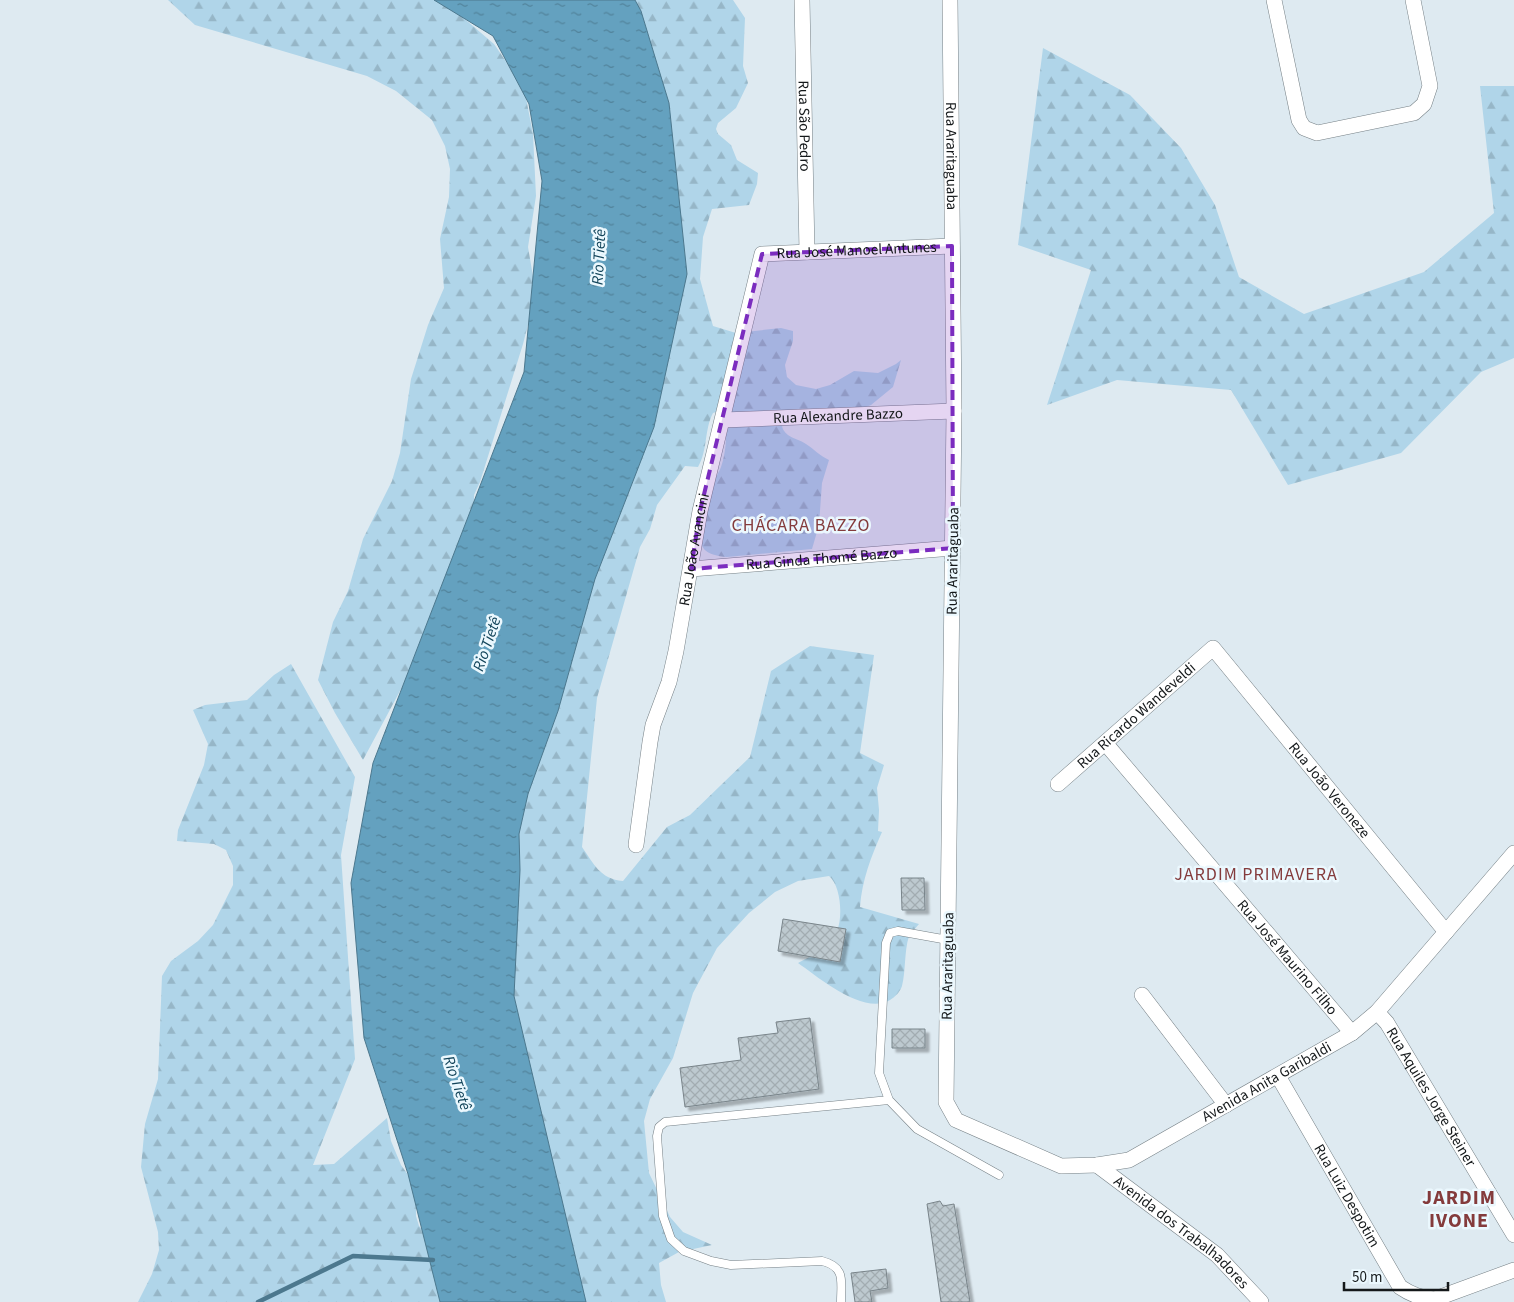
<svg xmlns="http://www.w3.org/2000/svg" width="1514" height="1302" font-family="'Source Sans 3',sans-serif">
  <defs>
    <pattern id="forest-firs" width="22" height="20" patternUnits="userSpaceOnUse" patternTransform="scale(1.25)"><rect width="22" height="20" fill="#b0d5e9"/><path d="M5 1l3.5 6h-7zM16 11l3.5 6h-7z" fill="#96b6c7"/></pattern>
    <pattern id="water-ripples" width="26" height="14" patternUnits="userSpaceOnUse" patternTransform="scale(1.25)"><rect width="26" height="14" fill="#64a1bf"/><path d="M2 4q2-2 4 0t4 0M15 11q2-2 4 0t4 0" fill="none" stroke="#51829a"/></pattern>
    <pattern id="building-cross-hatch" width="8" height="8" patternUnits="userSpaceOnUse" patternTransform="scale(1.25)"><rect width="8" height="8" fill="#bdc9cf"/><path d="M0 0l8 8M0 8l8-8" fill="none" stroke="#a2acb1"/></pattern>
    <filter id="shadow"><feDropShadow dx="4" dy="4" stdDeviation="1" flood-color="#0004"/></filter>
  </defs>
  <rect width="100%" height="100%" fill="#deeaf1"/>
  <!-- forest -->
  <path fill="url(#forest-firs)" d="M168 0H434L460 15 494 44 516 76 526 98 533 134 536 196 528 247 536 294 523 344 480 482 474 495V512L423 648 363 760 335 713 318 680 333 622 348 591 363 539 392 481 400 453 411 379 428 325 444 288 440 239 449 197 450 169 445 146 432 120 396 91 367 76 195 25Z
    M573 0H733L745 18 743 66 748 83 736 108 718 123 716 129 718 134 731 145 737 160 758 173 757 184 749 205 712 209 703 237 700 279 713 326 736 333 781 328 793 331V341L785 365 787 377 796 385 816 389 830 385 854 371 878 373 896 364 901 360 893 387 871 405 866 407 798 409C788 413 774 424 788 435 793 439 801 440 806 444 814 449 820 456 829 460L822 483 819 525 812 549 727 557C697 554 698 543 703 517 705 509 705 499 709 491 712 482 718 475 721 467 726 453 730 422 719 411L713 413C704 430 708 450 698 467L685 466 657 505 650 529 640 547 597 698 582 847C594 864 600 879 623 881L667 827 690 815 750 757 771 671 810 646 874 655 860 753 884 765 877 788 879 810 878 831 882 832C871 857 862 880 860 907L919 924C916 928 911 932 909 936 904 952 906 970 902 986 900 992 895 997 890 1000 864 1016 818 977 798 963 806 958 819 954 825 948 829 944 834 936 837 931 843 917 841 886 829 876L798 881 775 892 749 913 717 948 693 993 673 1058 650 1099 644 1121 649 1173 670 1217 683 1232 712 1245 679 1252 659 1263 661 1285 666 1302H567L476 905Z
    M1043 48 1130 95 1181 148 1215 205 1239 277 1304 314 1424 272 1494 213 1480 86H1514V358L1481 372 1401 453 1288 485 1231 390 1117 380 1047 405 1091 270 1018 245Z
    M291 664 355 777 341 855 355 1059 313 1165 334 1164 387 1118 391 1141 401 1165 416 1186V1216L419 1226 449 1258 441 1302H138L152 1274 159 1250 158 1232 141 1167 145 1124 158 1079 162 976 171 961 198 941 213 925 233 885V866L226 850 214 844 177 841 178 830 204 765 208 744 193 710 205 705 247 700 274 675Z"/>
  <!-- water -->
  <path fill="url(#water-ripples)" stroke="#4c788e" d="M434 0H635L641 11 669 103 687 274 654 427 595 579 558 711 528 794 519 834 520 870 514 996 586 1302H440L408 1174 364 1038 351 883 373 763 524 372 542 181 529 104 493 36Z"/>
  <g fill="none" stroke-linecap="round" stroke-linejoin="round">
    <!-- stream -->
    <path stroke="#4c788e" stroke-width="4.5" d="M258 1302 353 1256 433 1260"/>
  </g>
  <!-- building -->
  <path fill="url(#building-cross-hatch)" stroke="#79848a" filter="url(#shadow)" d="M901 878H924L925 910H902Z
    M783 919 846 929 840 962 778 951Z
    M810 1018 819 1089 685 1107 680 1068 741 1060 738 1038 778 1033 776 1022Z
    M892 1029H925V1048H892Z
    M940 1201 943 1206 954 1204 970 1302H941L927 1204Z
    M886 1269 888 1288 870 1291 872 1302H855L851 1273Z"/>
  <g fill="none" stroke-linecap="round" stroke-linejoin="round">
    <defs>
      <path id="lane" d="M948 940 898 931 890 933 886 943 879 1073 889 1100 917 1129 999 1175
        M841 1302C841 1281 846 1267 822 1261L731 1265 711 1261 684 1251 671 1239 663 1216 657 1136 659 1127 665 1122 889 1100"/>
      <g id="street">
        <path id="s1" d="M802 0 807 252"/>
        <path id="s2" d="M950 0 954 411 946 1102 956 1120 1061 1166 1097 1165 1129 1160 1352 1033 1377 1012 1514 853"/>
        <path d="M1274 0 1299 120 1304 128 1317 133 1414 113 1424 104 1430 86 1413 0"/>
        <path id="s3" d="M723 420 954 411"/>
        <path id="s4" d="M691 569 953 548"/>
        <path id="s5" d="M1106 744 1352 1033"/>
        <path id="s6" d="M1058 784 1213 648 1446 932"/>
        <path id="s7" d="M636 845 650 742 653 725 669 682 676 651 700 511 762 254 952 246"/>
        <path d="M1142 995 1226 1105"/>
        <path id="s8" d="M1377 1012 1387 1023 1514 1235"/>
        <path id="s9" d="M1278 1076 1400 1287C1412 1295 1421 1298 1435 1299L1514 1270"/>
        <path id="s10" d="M1097 1165 1217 1255 1261 1302"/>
      </g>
    </defs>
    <!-- lane casing -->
    <use href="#lane" stroke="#768086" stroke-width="9"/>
    <!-- street casing -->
    <use href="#street" stroke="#768086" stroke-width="16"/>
    <!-- lane -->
    <use href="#lane" stroke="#fff" stroke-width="8"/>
    <!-- street -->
    <use href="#street" stroke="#fff" stroke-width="15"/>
  </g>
  <!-- marked area -->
  <path fill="#7b2cbf" fill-opacity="0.2" stroke="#7b2cbf" stroke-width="4" stroke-dasharray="10 6" stroke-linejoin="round" d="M952 246 953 548 691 569 700 511 762 254Z"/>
  <g text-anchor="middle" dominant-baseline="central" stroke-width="5" stroke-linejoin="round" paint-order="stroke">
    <!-- street labels -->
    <g font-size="15" fill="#14181a" stroke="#ebf8fe">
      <text stroke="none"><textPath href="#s1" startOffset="126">Rua São Pedro</textPath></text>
      <text stroke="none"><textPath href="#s2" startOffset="156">Rua Araritaguaba</textPath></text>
      <text stroke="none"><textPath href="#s7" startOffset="700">Rua José Manoel Antunes</textPath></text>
      <text stroke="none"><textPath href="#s3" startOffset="115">Rua Alexandre Bazzo</textPath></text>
      <text stroke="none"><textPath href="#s7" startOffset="302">Rua João Avancini</textPath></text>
      <text stroke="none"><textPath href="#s4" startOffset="131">Rua Ginda Thomé Bazzo</textPath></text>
      <text transform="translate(953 561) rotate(-89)">Rua Araritaguaba</text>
      <text stroke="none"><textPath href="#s6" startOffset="104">Rua Ricardo Wandeveldi</textPath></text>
      <text stroke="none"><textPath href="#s6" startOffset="390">Rua João Veroneze</textPath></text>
      <text stroke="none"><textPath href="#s5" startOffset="280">Rua José Maurino Filho</textPath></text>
      <text transform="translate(948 966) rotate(-89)">Rua Araritaguaba</text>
      <text stroke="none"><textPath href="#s2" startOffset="1464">Avenida Anita Garibaldi</textPath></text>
      <text stroke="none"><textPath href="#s8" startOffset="101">Rua Aquiles Jorge Steiner</textPath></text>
      <text stroke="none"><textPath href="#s9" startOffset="138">Rua Luiz Despotim</textPath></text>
      <text stroke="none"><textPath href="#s10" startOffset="108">Avenida dos Trabalhadores</textPath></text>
    </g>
    <!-- water labels -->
    <g font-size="16" font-style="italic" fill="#12445a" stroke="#ebf8fe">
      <text transform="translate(599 257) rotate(-87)">Rio Tietê</text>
      <text transform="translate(487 644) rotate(-71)">Rio Tietê</text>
      <text transform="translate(457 1083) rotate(71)">Rio Tietê</text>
    </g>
    <!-- quarter labels -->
    <g font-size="18" letter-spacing="1" fill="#843b3c" stroke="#ebf8fe">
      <text x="801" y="525">CHÁCARA BAZZO</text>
      <text x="1256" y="874">JARDIM PRIMAVERA</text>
    </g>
    <!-- district labels -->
    <g font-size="20" font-weight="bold" letter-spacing="1" fill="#843b3c" stroke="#ebf8fe">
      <text x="1459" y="1198">JARDIM<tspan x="1459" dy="23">IVONE</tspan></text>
    </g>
  </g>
  <!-- scale -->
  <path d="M1344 1282v8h104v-8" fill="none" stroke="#14181a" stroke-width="2.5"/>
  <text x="1352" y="1282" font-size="15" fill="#14181a" stroke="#ebf8fe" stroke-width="4" paint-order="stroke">50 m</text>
</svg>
